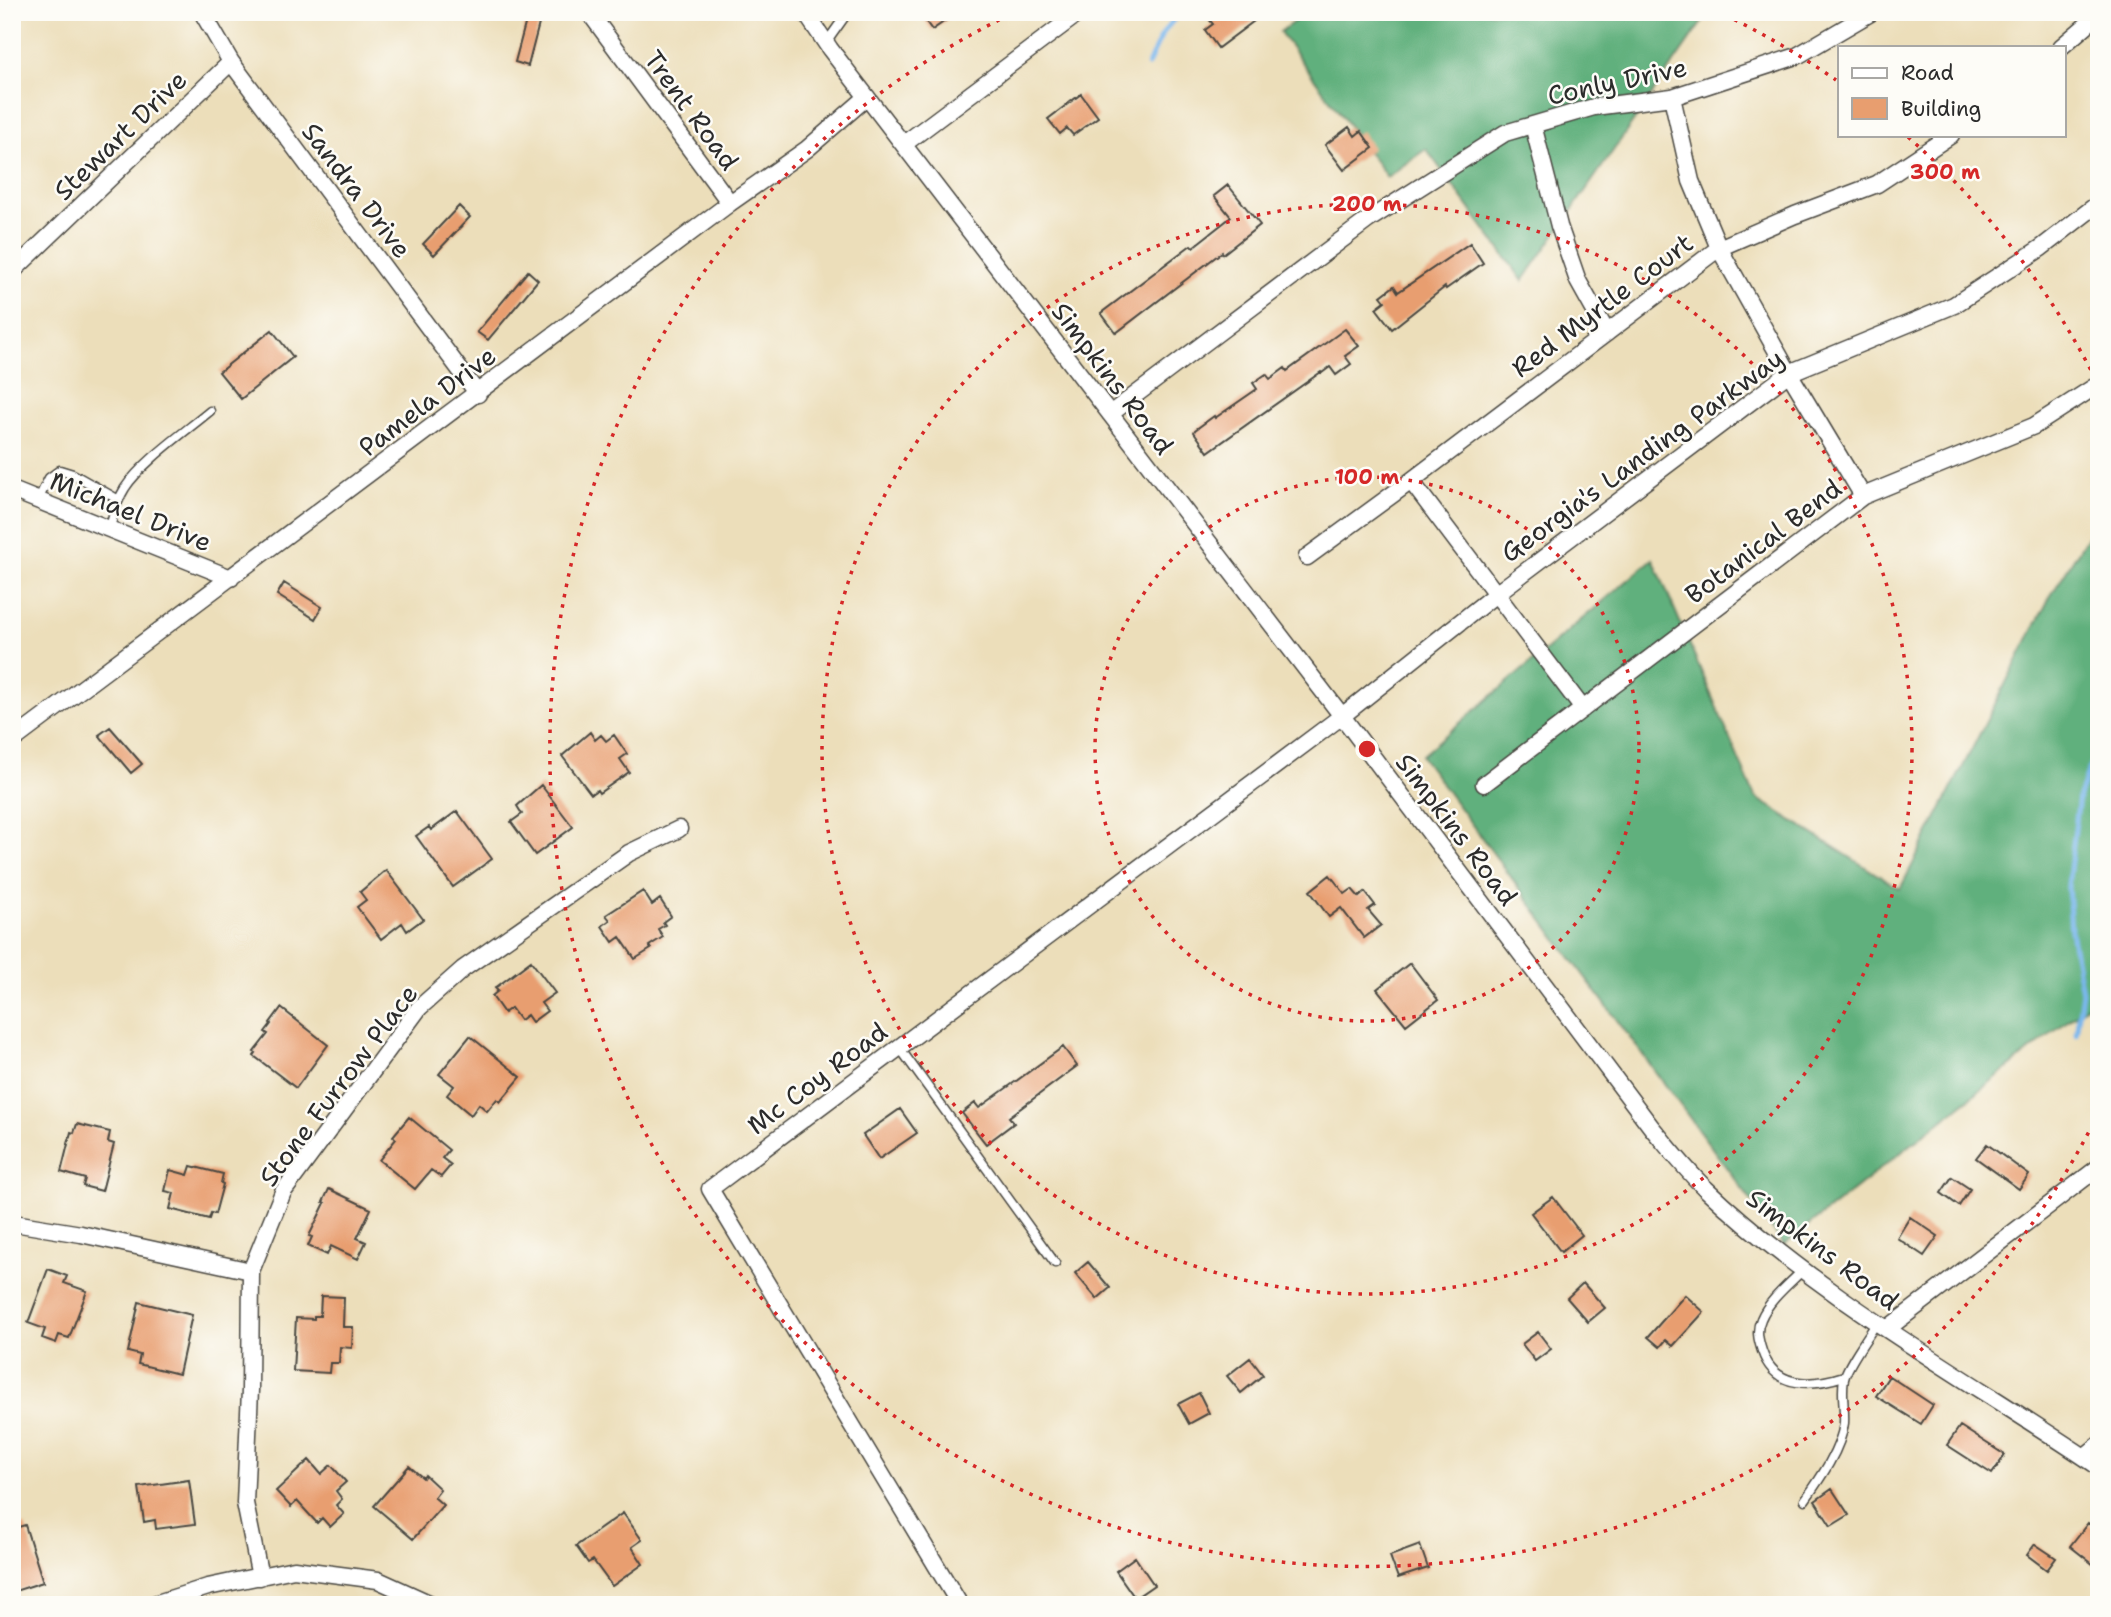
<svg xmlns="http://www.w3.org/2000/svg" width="2111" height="1617" font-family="'Shantell Sans',sans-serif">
  <rect width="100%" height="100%" fill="#fdfcf7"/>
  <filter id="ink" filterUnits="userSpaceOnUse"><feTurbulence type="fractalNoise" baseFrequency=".0143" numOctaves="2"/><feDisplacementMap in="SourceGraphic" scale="14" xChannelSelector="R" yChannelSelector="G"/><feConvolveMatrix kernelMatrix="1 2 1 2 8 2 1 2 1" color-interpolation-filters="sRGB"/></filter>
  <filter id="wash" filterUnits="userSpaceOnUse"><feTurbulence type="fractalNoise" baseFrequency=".00686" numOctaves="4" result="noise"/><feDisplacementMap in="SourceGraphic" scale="28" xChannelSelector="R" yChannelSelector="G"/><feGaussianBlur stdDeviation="1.57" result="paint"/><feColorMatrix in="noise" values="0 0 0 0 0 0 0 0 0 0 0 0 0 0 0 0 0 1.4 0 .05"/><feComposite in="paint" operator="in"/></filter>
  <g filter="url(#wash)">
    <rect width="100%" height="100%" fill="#ecdeba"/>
    <!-- forest -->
    <path fill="#60b07d" stroke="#466e54" stroke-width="2" d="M1307 12H1709L1523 281 1426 149 1387 177 1280 32Z
      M2099 518V996L1784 1245 1421 756 1653 559 1755 797 1900 889 2050 597Z"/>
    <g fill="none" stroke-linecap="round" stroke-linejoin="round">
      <!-- stream -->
      <path stroke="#7ab7ed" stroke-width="5" d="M1148 65C1157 45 1164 25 1183 12
        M2076 1034 2082 992 2071 931 2068 886 2079 796 2099 744"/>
    </g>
    <g id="blocks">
      <!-- building -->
      <path fill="#e89e6f" d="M919 12H958L932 30Z
        M1203 12H1266L1218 48 1205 30 1213 24Z
        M528 13 541 16 528 66 515 62Z
        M1081 94 1098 117 1073 135 1067 128 1060 134 1048 119Z
        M1349 127 1355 136 1361 131 1373 148 1344 170 1325 145Z
        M1228 185 1260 225 1223 254 1222 252 1116 333 1101 313 1191 245 1193 247 1231 217 1214 196Z
        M459 206 470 217 434 255 423 244Z
        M1470 243 1483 263 1446 289 1445 287 1392 329 1376 308 1385 301 1381 296 1394 286 1398 292Z
        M528 271 538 280 488 340 477 332Z
        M1345 329 1359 346 1345 356 1351 364 1336 375 1330 367 1322 373 1321 372 1208 452 1194 432 1195 430 1214 416 1215 418 1257 389 1253 383 1266 374 1270 379 1285 368 1287 371Z
        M272 330 293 357 241 399 219 372Z
        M284 583 322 607 315 619 277 595Z
        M110 727 142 764 131 773 99 735Z
        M590 732 595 740 601 735 606 741 614 735 627 754 620 759 629 772 599 793 597 790 591 794 562 756Z
        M541 785 573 827 535 855 511 822 522 814 517 806Z
        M457 811 492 859 453 887 416 836 429 827 431 830Z
        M386 870 423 919 407 931 402 923 381 939 357 907 366 900 360 892Z
        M1330 875 1345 894 1352 889 1359 897 1365 892 1375 905 1368 910 1381 925 1364 938 1341 908 1329 917 1310 891Z
        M643 891 652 905 660 899 671 916 663 922 665 925 658 929 663 937 649 946 651 949 635 959 620 937 613 942 602 926 610 920 606 915Z
        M531 961 555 993 541 1003 547 1011 532 1022 527 1015 520 1020 511 1008 504 1013 492 996 498 991 495 988Z
        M1410 963 1438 1000 1406 1025 1377 989Z
        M281 1008 328 1045 296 1088 254 1056 256 1053 254 1052 268 1034 265 1032 271 1024 270 1023Z
        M470 1036 521 1077 500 1102 497 1099 487 1111 479 1104 471 1115 447 1095 454 1086 439 1074Z
        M1063 1047 1077 1066 1009 1117 1014 1123 986 1144 962 1113 975 1103 979 1108Z
        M900 1109 917 1133 879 1159 863 1135Z
        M409 1117 449 1150 442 1158 451 1165 441 1177 431 1170 415 1189 379 1160 396 1139 393 1136Z
        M77 1124 110 1132 108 1142 114 1144 102 1191 83 1186 85 1179 61 1172 71 1132 74 1133Z
        M1987 1144 2029 1175 2019 1189 1976 1158Z
        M191 1166 223 1174 221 1183 223 1184 215 1214 211 1213 209 1219 170 1209 174 1193 165 1191 170 1170 188 1175Z
        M1952 1177 1970 1189 1959 1206 1941 1193Z
        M329 1189 371 1209 357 1238 366 1242 358 1259 331 1246 327 1255 308 1246 312 1237 309 1236 325 1203 323 1202Z
        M1553 1197 1582 1235 1561 1252 1531 1213Z
        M1910 1217 1938 1236 1924 1256 1897 1238Z
        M1088 1262 1110 1288 1097 1299 1075 1273Z
        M48 1269 67 1276 64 1283 87 1291 69 1338 59 1335 56 1343 42 1338 45 1329 28 1323Z
        M1583 1283 1605 1308 1588 1322 1567 1298Z
        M1685 1295 1704 1312 1673 1346 1666 1340 1660 1347 1648 1337Z
        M321 1296 344 1297 343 1327H353L352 1348 340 1347 339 1363H330L329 1373 293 1371 296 1318 314 1319V1316H320Z
        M139 1302 192 1315 179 1374 138 1364 140 1355 128 1352Z
        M1538 1332 1551 1349 1535 1361 1522 1344Z
        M1250 1358 1263 1375 1241 1393 1227 1376Z
        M1889 1376 1933 1405 1921 1424 1876 1396Z
        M1199 1393 1209 1413 1189 1424 1178 1404Z
        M1960 1426 2005 1455 1992 1474 1947 1445Z
        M309 1460 321 1474 331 1465 346 1482 336 1491 342 1499 336 1505 344 1514 330 1527 322 1518 317 1523 297 1501 291 1507 276 1491Z
        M409 1466 423 1478 425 1475 440 1489 434 1497 443 1505 413 1539 374 1506Z
        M189 1480 195 1524 156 1529 155 1520 144 1522 139 1487Z
        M1832 1489 1849 1515 1831 1526 1815 1501Z
        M623 1513 642 1540 632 1547 643 1564 612 1586 593 1560 588 1563 576 1546Z
        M2088 1523 2099 1532V1569L2070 1546Z
        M25 1525 43 1582 12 1592V1529Z
        M2035 1544 2056 1558 2047 1570 2027 1555Z
        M1420 1545 1428 1568 1398 1578 1390 1556Z
        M1135 1557 1154 1585 1135 1598 1116 1571Z"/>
    </g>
  </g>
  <g filter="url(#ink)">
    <use href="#blocks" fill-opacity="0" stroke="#484640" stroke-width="2"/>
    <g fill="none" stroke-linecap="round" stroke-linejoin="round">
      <defs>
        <path id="service" d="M826 43 848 12
          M38 500 49 478 60 470 73 474 119 500
          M110 529C113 514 117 501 125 488 142 462 185 432 210 411
          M899 1047 1055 1263
          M1803 1270C1789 1284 1769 1300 1761 1319 1756 1330 1758 1339 1762 1351 1775 1390 1813 1386 1844 1376
          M1805 1500C1820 1479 1841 1449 1844 1423 1845 1408 1841 1393 1844 1379 1847 1365 1868 1337 1877 1322"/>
        <path id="minor" d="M202 12 231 62 478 394
          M589 12 730 203
          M805 12 830 49 1342 716 1652 1128C1669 1148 1686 1170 1705 1188 1822 1299 1966 1377 2099 1467
          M2061 47 2089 23 2098 12
          M1672 97 1691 181 1719 248 1789 373 1863 496
          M1533 125 1559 226 1578 281 1607 333
          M904 144 1080 12
          M12 272 231 62
          M1110 414 1368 220 1505 133 1594 107 1672 97 1797 56 1872 12
          M1411 481 1583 709
          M12 490 231 578
          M1307 557 1411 481 1719 248 1795 215 1877 184 1951 135
          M12 741 730 203 807 149 867 97
          M1484 784 1863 496 2034 426 2099 384
          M12 1226 20 1224 81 1234 251 1271
          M1887 1329 2099 1167
          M2084 1457 2099 1445
          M260 1577 245 1503 250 1390 251 1271 283 1192 419 1008 463 969 629 853 679 829
          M151 1605 208 1587 294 1569 378 1580 433 1605
          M960 1605 710 1189 1342 716 1497 593 1789 373 1954 305 2041 248 2099 203"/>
      </defs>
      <!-- service casing -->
      <use href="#service" stroke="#484640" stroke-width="11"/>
      <!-- minor casing -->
      <use href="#minor" stroke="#484640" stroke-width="19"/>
      <!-- service -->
      <use href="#service" stroke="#fff" stroke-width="8"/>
      <!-- minor -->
      <use href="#minor" stroke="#fff" stroke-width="16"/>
    </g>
  </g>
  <!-- distance rings -->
  <g fill="none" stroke="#d62828" stroke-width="3.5" stroke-dasharray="3.5 7">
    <circle cx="1367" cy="749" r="272"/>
    <circle cx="1367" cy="749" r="545"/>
    <path d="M2098 1114A817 817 0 1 1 1009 15M1725 15A817 817 0 0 1 1836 80M1908 137A817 817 0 0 1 2098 384"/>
  </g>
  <g text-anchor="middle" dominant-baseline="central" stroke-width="5" stroke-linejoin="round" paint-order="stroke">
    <!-- street labels -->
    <g font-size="26" fill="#2b2b2b" stroke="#fdfcf7">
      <text transform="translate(1617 81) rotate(-12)">Conly Drive</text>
      <text transform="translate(692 110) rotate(54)">Trent Road</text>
      <text transform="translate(120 135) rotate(-44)">Stewart Drive</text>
      <text transform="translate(357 190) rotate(53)">Sandra Drive</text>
      <text transform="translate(1602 305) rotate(-37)">Red Myrtle Court</text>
      <text transform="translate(1113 378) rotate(53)">Simpkins Road</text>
      <text transform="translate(427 401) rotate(-37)">Pamela Drive</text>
      <text transform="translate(1642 455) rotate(-36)">Georgia's Landing Parkway</text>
      <text transform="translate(131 511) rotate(22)">Michael Drive</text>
      <text transform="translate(1763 541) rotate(-37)">Botanical Bend</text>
      <text transform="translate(1457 829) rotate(53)">Simpkins Road</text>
      <text transform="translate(817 1078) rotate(-37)">Mc Coy Road</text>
      <text transform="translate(338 1085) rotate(-53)">Stone Furrow Place</text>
      <text transform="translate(1823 1249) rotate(37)">Simpkins Road</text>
    </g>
  </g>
  <circle cx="1367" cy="749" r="10" fill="#d62828" stroke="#fdfcf7" stroke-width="3.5"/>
  <g font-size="21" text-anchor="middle" font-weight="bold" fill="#d62828" stroke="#fdfcf7" stroke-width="5" stroke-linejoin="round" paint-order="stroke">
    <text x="1945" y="179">300 m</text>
    <text x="1367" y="211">200 m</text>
    <text x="1367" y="484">100 m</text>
  </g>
  <!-- margin -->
  <rect width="2111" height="1617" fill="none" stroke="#fdfcf7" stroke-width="42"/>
  <!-- legend -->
  <rect x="1838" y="46" width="228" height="91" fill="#fdfcf7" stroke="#a9a8a5" stroke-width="2"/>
  <rect x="1852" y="68" width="35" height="10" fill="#ffffff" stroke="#a9a8a5" stroke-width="2"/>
  <text x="1901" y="80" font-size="21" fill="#2b2b2b">Road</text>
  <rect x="1852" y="98" width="35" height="21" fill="#e89e6f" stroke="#a9a8a5" stroke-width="2"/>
  <text x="1901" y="116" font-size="21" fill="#2b2b2b">Building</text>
</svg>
